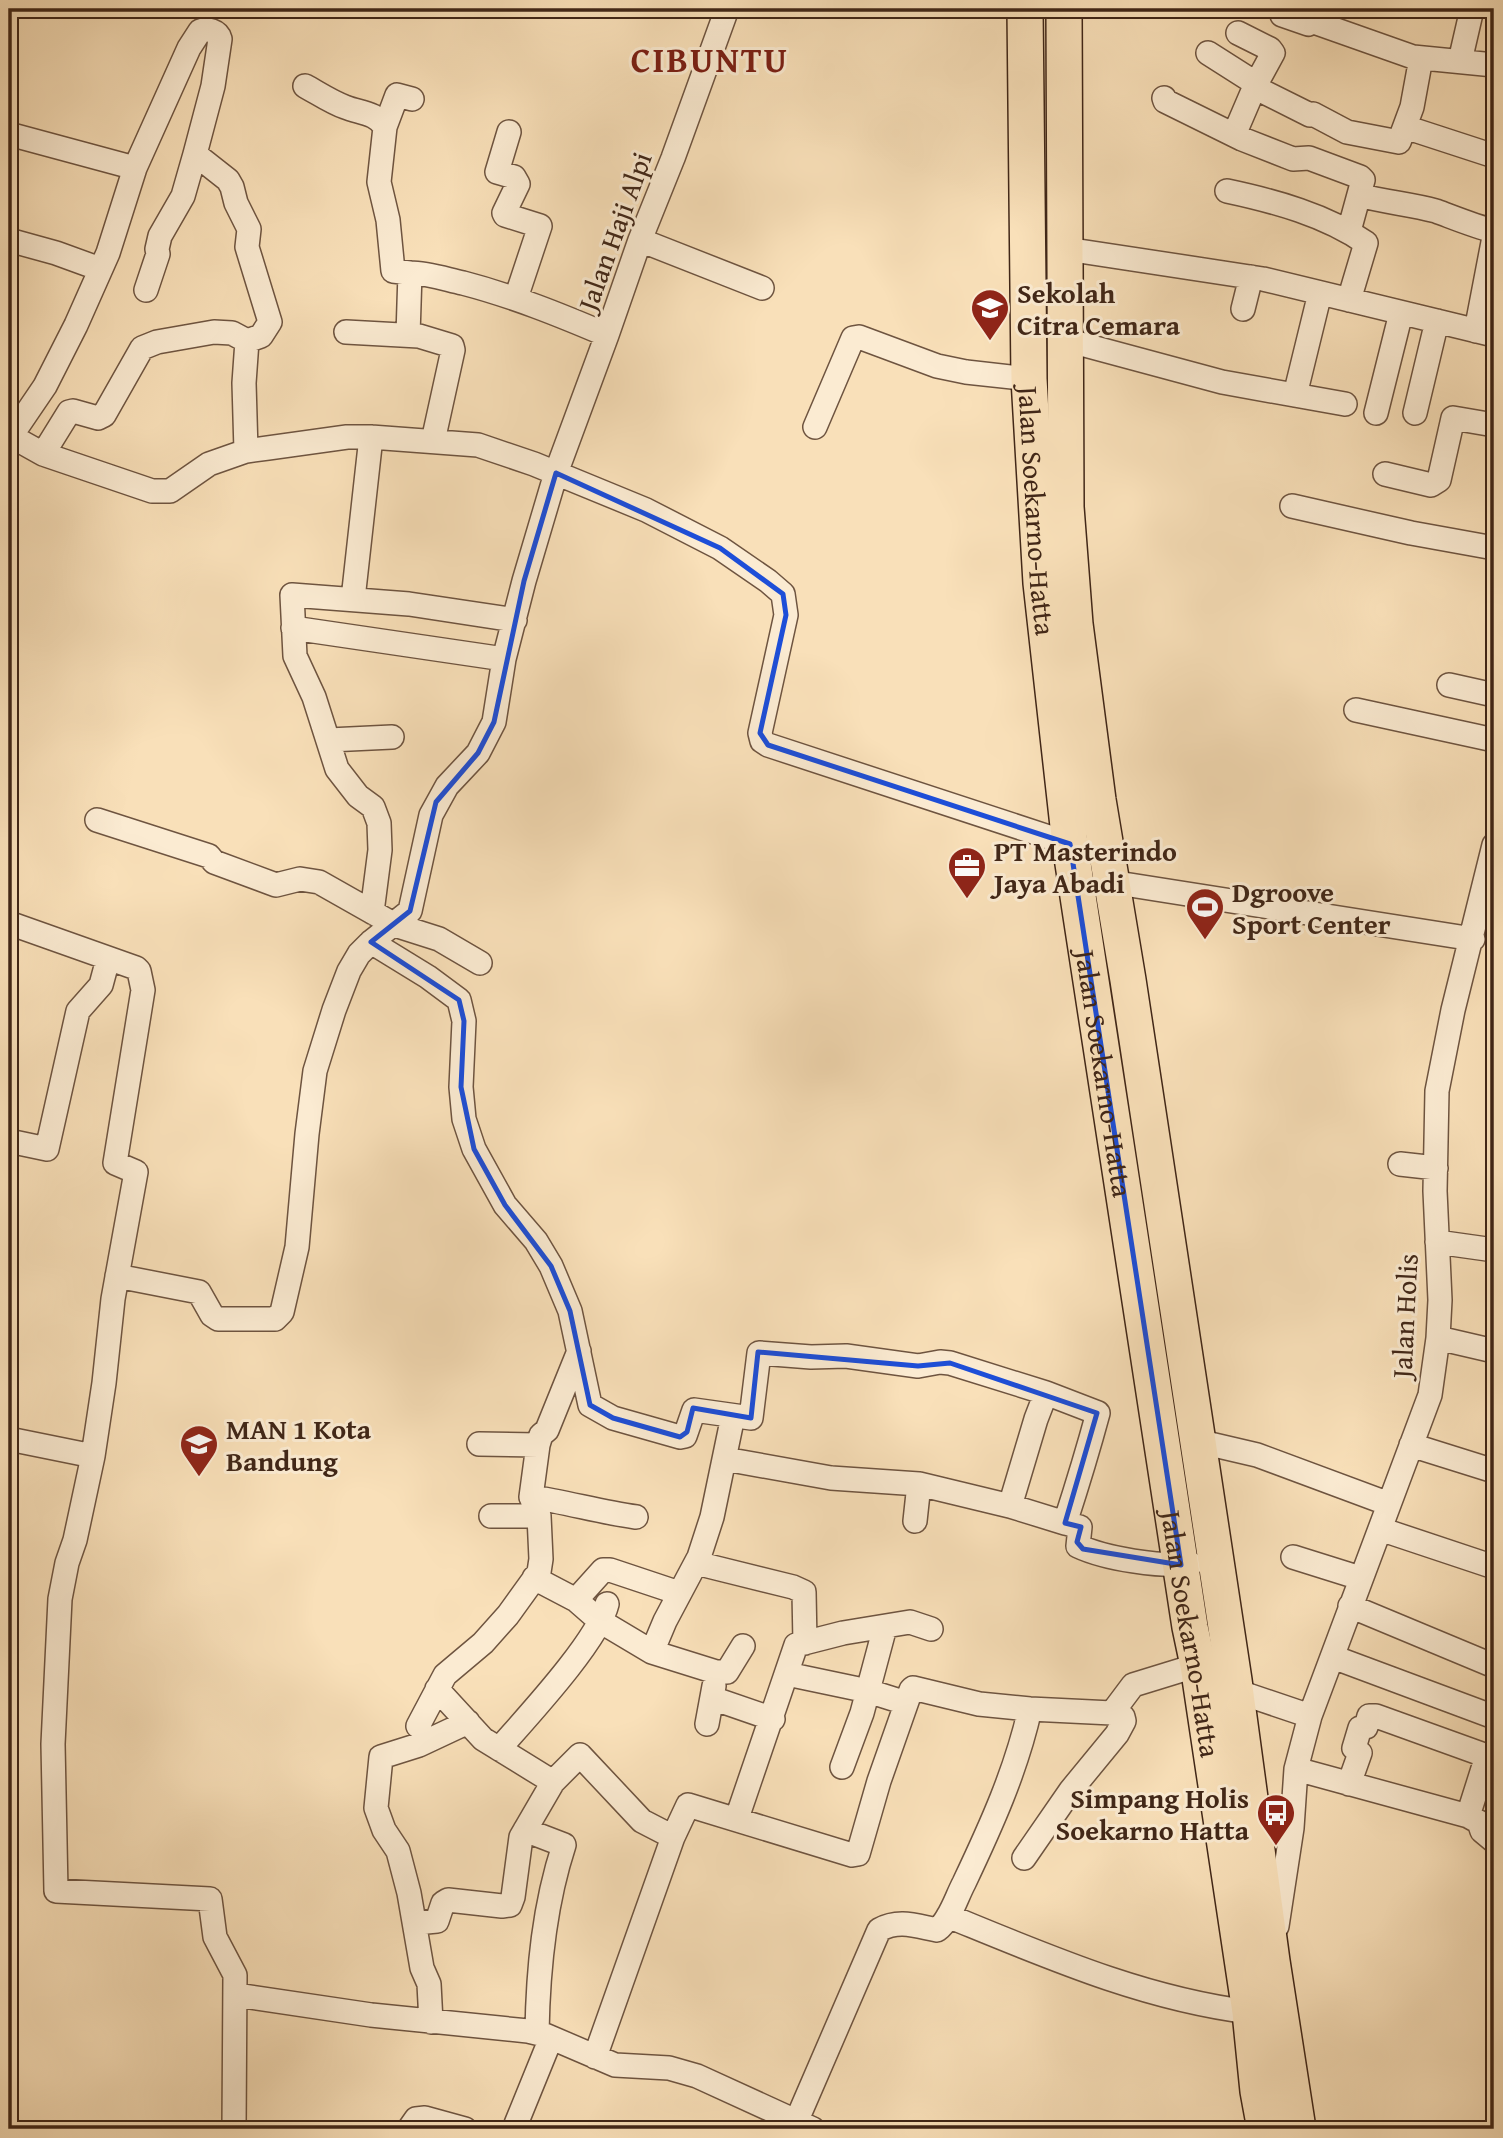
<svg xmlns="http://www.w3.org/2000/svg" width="1503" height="2138" font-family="'Gentium Book Plus',serif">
  <rect width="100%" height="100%" fill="#f9e0b9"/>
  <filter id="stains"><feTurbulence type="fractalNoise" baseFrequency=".00286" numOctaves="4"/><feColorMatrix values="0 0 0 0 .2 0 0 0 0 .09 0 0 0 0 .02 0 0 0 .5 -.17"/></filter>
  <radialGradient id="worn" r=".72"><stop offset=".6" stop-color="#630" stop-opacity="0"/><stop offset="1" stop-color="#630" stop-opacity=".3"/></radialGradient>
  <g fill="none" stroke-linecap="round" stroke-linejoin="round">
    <defs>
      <path id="minor" d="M1284 9 1282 15 1308 24 1311 21 1413 57 1494 65
        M1208 53 1252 81 1260 90 1310 115 1313 114 1347 132 1399 142 1412 107 1421 58
        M1460 61 1472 9
        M305 86C318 93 331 102 345 107 359 113 376 112 385 127
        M1164 98 1165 101 1242 139 1293 159 1309 158 1360 177 1363 180 1349 231
        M1405 127 1494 156
        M509 132 497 172 514 177 518 184 504 213 505 215 540 226 516 298
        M9 134 135 168
        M1234 135 1255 86 1273 53 1270 49 1238 33
        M195 154 228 180 232 187 236 203 249 229 247 247 270 322 261 336 247 341 244 383 246 451
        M1227 191C1274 201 1326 215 1366 243L1349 300
        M1359 195C1384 202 1410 204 1436 211 1455 218 1474 226 1494 231
        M9 240 56 253 100 269
        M640 240 762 288
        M1066 249 1263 279 1494 335
        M410 273C428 273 445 279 463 283 513 296 560 315 607 335
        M1243 309 1251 277
        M1476 331 1494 237
        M346 332 419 336 452 346 453 350 433 441
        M408 335 410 273 393 271 388 220 379 182 385 127 397 95 412 99
        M1066 340 1222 382 1345 404
        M1295 395 1320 293
        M1376 413 1401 313
        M1415 413 1437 321
        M815 427 853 338 859 337 937 366 966 372 1029 379
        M9 435 43 454 152 491H170L209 464 246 451 268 448 347 437H371L478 445 534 464 646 510 720 548 768 581 783 594 786 615 760 733 762 741 768 745 1070 844
        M11 436 45 386 76 325 108 253 135 168 189 48 200 31C207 28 218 31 220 39L213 86 195 154 183 196 160 236 157 249 158 254 146 290
        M43 454 69 412 73 411 98 418 104 415 142 348 157 342 214 332 232 333 247 341
        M1385 474 1431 485 1439 480 1453 418 1494 425
        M1292 506 1411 533 1494 548
        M353 599 371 437
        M293 628 504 659
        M1449 685 1494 695
        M1356 710 1494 740
        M329 740 392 737
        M97 820 209 856 214 862 276 885 300 879 319 882 395 925 439 939 480 963
        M1111 882 1473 939
        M372 912 380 850 379 823 373 807 358 796 337 769 314 697 295 656 292 595 409 604 515 620
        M9 923 136 968 139 971 143 990 115 1163 136 1172 113 1299 104 1383 93 1456 75 1540 67 1563 60 1599 53 1744 56 1891 210 1899 215 1937 235 1975 234 2129
        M371 942 428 977 459 1000 464 1021 461 1087 464 1119 474 1149 505 1205 536 1241 551 1266 570 1311 590 1405 613 1418 680 1437 685 1436 694 1410 751 1418 759 1353 811 1357 846 1356 918 1366 940 1362 950 1363 1046 1393 1036 1419 1010 1506
        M9 1141 47 1149 78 1011 101 985 108 959
        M1400 1164 1436 1168
        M1437 1242 1494 1250
        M117 1276 199 1292 212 1315 218 1319H275L282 1312 297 1247 307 1134 315 1071 334 1010 349 971 359 954 371 942 410 911 431 815 447 786 478 753 494 722 504 659 524 581 556 473 607 335 640 240 673 158 727 9
        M1438 1338 1494 1351
        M1046 1393 1098 1413C1088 1450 1077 1486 1065 1523L1080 1527 1078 1546C1106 1559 1160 1567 1191 1564
        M9 1439 93 1456
        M1197 1441 1257 1455 1389 1504
        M479 1444 538 1445
        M1411 1445 1494 1471
        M725 1459 831 1478 919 1484 1010 1506 1065 1523
        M531 1497C566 1502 600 1512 636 1517
        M491 1516H539
        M915 1521 919 1484
        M1380 1529 1494 1567
        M1293 1557 1360 1578
        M696 1563 793 1587 804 1592 805 1643
        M534 1578 576 1600 603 1570H610L679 1593
        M576 1600 600 1621 652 1652 716 1672H727L743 1646
        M1350 1606 1494 1666
        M652 1652 665 1621 699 1557 712 1517 733 1416
        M1333 1657 1494 1717
        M787 1674 868 1691 906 1703
        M437 1689 483 1739 553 1782 580 1755 642 1821 673 1837
        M1236 1691 1310 1716
        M712 1698 773 1719
        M1112 1713 1133 1685 1198 1665
        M707 1724 714 1686
        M418 1726 445 1675 483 1643 508 1615 539 1572 541 1559 539 1516 531 1497 538 1445 541 1435 547 1430 579 1351
        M499 1749C526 1718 598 1641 607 1604
        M842 1767 862 1713 885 1627
        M1296 1769 1468 1816 1479 1822 1482 1831 1494 1841
        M1349 1784 1360 1753 1354 1748 1360 1728 1366 1727 1369 1716H1376L1487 1756 1468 1816
        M737 1818 796 1645 843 1633 910 1622 931 1629
        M525 1830 564 1845C544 1906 538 1969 537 2033
        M948 1916C1046 1956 1144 1999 1250 2012
        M416 1923 437 1921 443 1903 448 1900 502 1906 510 1905 513 1897 521 1837 553 1782
        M1277 1926 1292 1828 1296 1769 1310 1716 1430 1395 1438 1338 1440 1300 1435 1191 1437 1091 1453 1010 1494 845
        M236 1995 371 2015 528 2031 545 2035 615 2065 669 2068 697 2076 813 2129
        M431 2022 429 1984 422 1968 409 1893 398 1851 384 1830 376 1808 381 1757 419 1745 468 1722
        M595 2057 673 1837 688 1805 852 1855 858 1854 879 1781 911 1690 913 1688 979 1704 1030 1709 1112 1713 1123 1717 1124 1721 1117 1734 1071 1790 1024 1858
        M409 2129 416 2119 425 2118 465 2129
        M516 2129V2124L551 2038
        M793 2129 879 1930C899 1919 916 1926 937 1930 950 1920 956 1898 964 1883 991 1826 1016 1771 1030 1709"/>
      <g id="highway">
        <path id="s1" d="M1025 9 1029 379 1041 583 1070 844 1190 1627 1198 1665 1250 2012 1258 2091 1265 2129"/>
        <path d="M1064 9 1066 507 1075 624 1098 800 1128 980 1234 1680 1272 1961 1298 2129"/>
      </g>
    </defs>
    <!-- minor casing -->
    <use href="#minor" stroke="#6e5440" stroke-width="26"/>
    <!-- highway casing -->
    <use href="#highway" stroke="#402617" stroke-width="38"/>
    <!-- minor -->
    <use href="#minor" stroke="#fbebd2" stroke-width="23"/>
    <!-- highway -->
    <use href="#highway" stroke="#f9e0b9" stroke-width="35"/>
  </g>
  <!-- marked area -->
  <path fill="none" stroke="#1d4ed8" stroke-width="5" stroke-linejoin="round" d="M556 473 720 548 783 594 786 615 760 733 768 745 1070 844 1181 1565 1083 1549 1077 1542 1081 1527 1065 1523 1097 1413 950 1363 918 1366 758 1352 751 1418 693 1408 687 1432 680 1437 613 1418 590 1405 570 1311 551 1266 505 1205 474 1149 461 1087 464 1021 459 1000 371 942 410 911 436 802 478 753 494 722 524 581Z"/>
  <!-- icons -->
  <defs>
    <symbol id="school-pin" viewBox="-11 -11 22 30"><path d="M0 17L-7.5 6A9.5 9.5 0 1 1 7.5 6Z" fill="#8f2418" stroke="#fbebd2"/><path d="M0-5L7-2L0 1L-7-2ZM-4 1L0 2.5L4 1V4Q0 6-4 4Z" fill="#fff"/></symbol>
    <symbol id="office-pin" viewBox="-11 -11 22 30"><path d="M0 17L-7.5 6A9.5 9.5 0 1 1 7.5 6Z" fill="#8f2418" stroke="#fbebd2"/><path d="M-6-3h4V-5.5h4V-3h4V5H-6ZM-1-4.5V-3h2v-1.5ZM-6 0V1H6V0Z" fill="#fff"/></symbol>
    <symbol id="stadium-pin" viewBox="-11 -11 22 30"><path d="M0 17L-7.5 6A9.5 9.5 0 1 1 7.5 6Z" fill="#8f2418" stroke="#fbebd2"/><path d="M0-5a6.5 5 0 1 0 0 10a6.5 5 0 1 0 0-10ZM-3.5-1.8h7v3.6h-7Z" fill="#fff"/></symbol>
    <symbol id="bus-pin" viewBox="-11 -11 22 30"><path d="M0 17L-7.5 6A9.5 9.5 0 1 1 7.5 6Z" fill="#8f2418" stroke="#fbebd2"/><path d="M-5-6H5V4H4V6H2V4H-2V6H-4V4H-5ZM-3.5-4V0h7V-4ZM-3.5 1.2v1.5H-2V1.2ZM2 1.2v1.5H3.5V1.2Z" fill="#fff"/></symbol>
  </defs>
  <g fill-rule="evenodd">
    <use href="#school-pin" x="968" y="286" width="44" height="60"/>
    <use href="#office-pin" x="945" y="844" width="44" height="60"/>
    <use href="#stadium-pin" x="1183" y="885" width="44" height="60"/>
    <use href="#school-pin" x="177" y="1422" width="44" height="60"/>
    <use href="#bus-pin" x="1254" y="1791" width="44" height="60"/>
  </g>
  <g text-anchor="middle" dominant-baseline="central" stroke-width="6" stroke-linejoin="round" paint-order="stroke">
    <!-- street labels -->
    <g font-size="28" fill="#402617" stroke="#fbebd2">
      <text transform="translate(614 231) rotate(-70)">Jalan Haji Alpi</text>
      <text stroke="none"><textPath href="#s1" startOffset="502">Jalan Soekarno-Hatta</textPath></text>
      <text stroke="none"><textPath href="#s1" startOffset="1069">Jalan Soekarno-Hatta</textPath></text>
      <text transform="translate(1404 1316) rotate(-87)">Jalan Holis</text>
      <text stroke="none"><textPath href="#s1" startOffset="1636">Jalan Soekarno-Hatta</textPath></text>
    </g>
    <!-- poi labels -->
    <g font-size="28" font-weight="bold" fill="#402617" stroke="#fbebd2" text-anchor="start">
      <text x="1017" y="292">Sekolah<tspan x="1017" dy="32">Citra Cemara</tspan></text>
      <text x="994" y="850">PT Masterindo<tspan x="994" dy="32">Jaya Abadi</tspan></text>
      <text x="1232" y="891">Dgroove<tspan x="1232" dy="32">Sport Center</tspan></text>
      <text x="226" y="1428">MAN 1 Kota<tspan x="226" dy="32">Bandung</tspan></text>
      <text x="1249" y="1797" text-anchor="end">Simpang Holis<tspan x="1249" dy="32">Soekarno Hatta</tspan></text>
    </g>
    <!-- district labels -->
    <g font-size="35" font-weight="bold" letter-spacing="2" fill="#7a1f14" stroke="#fbebd2">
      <text x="710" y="59">CIBUNTU</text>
    </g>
  </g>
  <!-- margin -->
  <rect width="1503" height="2138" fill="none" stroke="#f9e0b9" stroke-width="35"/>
  <rect x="10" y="10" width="1482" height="2117" fill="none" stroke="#402617" stroke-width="3.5"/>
  <rect x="18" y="18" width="1468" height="2103" fill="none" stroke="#402617" stroke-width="2"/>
  <rect width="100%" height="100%" filter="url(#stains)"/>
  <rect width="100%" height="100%" fill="url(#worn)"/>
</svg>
